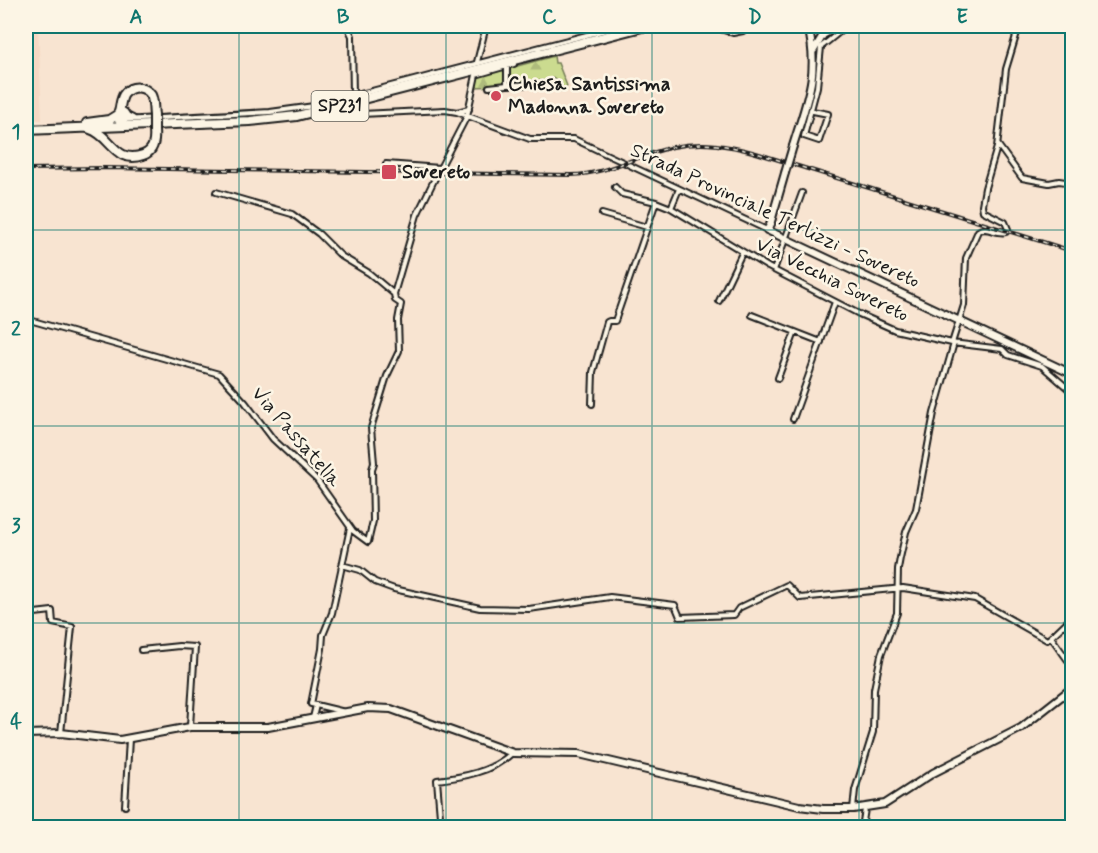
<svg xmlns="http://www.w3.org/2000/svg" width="1098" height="853" font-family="Mynerve,sans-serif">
  <defs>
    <pattern id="forest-firs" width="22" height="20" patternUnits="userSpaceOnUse" patternTransform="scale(1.5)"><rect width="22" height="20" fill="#cbdb8f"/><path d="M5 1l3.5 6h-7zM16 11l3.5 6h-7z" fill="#aebb7b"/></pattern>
  </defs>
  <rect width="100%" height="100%" fill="#f8e4d1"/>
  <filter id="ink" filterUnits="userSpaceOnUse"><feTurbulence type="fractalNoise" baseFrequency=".0167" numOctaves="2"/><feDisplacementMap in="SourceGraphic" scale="12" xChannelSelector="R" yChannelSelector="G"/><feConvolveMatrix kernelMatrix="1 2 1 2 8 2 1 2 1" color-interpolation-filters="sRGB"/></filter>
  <g filter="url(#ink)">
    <!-- built -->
    <path fill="#f6d8c3" d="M26 26H38L42 120H26Z"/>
    <!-- forest -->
    <path fill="url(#forest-firs)" stroke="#747c56" stroke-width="1.5" d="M554 56 555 63H558L567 86 561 91 554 85 549 84 475 87 477 77Z"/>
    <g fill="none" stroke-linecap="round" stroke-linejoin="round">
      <defs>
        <path id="minor" d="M347 26 352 36 353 96
          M711 26 733 33 743 31 746 26
          M645 29 659 26
          M477 62 486 26
          M507 85 552 84 554 82
          M489 87 507 85V66
          M813 111 828 114 819 141 804 136 817 87 821 47 847 26
          M457 112 469 109
          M125 114 133 118
          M320 116 445 110 457 112 530 139H574L767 230
          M122 120 270 112 314 106 621 26
          M998 145 1022 178 1049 183 1059 181 1072 183
          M386 164 440 168 467 116 476 75 514 64
          M615 187 622 194 656 202 671 208 768 267 859 314 895 330 952 343 1002 349 1008 355 1042 366 1072 392
          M216 192 292 214 319 234 341 256 369 273 394 294
          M671 208 679 189
          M602 214 647 227
          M774 270 802 193
          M719 301 742 253
          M752 315 821 342
          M26 319 219 374 245 402 273 439 317 480 353 531 368 542 373 521 372 469 374 463 371 428 387 376 399 351 398 320 401 304 395 300 394 294 417 215 440 168
          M952 343 964 305 966 258 978 231C986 225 997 235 1006 232L1008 229 1005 222 983 211 982 205 985 188 997 147 1006 69 1019 26
          M778 378 795 332
          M592 404 593 372 607 322 609 321H615L656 202
          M793 419 835 302
          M342 565 360 570 375 582 394 589 480 608 529 609 610 597 675 605 680 617 734 615 739 608 787 585 800 598 903 588 975 599 1047 640 1051 637 1072 666
          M26 614 52 611 53 623 72 627 61 733
          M1051 637 1072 617
          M141 650 179 646 195 647 190 726
          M316 705 311 704 322 649 323 635 332 613 350 528
          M313 718 316 705 345 712
          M125 806 129 739
          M853 809 855 790 873 732 874 689 881 655 897 613 898 569 900 558 906 532 916 509 934 413 954 343
          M863 826 869 828
          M441 828 437 780C463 777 492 772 512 753
          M862 828 865 809"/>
        <path id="major" d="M809 26 816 30 824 32
          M814 50 823 35 839 26
          M793 146C807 100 820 74 808 26
          M771 224 767 230 1072 374
          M770 225 785 173
          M26 734 61 733 120 740 190 727H268L368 708 391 709 513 753 579 754 799 806 823 809H853L885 804 933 773 1021 728 1072 688"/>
        <path id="highway" d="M117 116a4 4 0 1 1 8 0a4 4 0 1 1-8 0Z
          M119 112C121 106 120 98 125 93 132 85 145 86 151 95 154 101 153 109 154 115
          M87 123 109 120 117 115
          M90 129C111 135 115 165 143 155 154 151 155 141 154 131
          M26 130 250 121 297 116 646 26"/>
      </defs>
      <!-- minor casing -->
      <use href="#minor" stroke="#1c1c1c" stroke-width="8"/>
      <!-- major casing -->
      <use href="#major" stroke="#1c1c1c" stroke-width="10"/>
      <!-- highway casing -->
      <use href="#highway" stroke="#1c1c1c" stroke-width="12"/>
      <!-- minor -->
      <use href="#minor" stroke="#fcf5e5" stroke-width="4"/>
      <!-- major -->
      <use href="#major" stroke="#fcf5e5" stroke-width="6"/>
      <!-- highway -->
      <use href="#highway" stroke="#fcf5e5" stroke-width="8"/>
      <defs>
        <path id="rail" d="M26 169 104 168 571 175C608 174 638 155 673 147 702 141 728 145 756 153L1072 251"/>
      </defs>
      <!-- rail casing -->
      <use href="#rail" stroke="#1c1c1c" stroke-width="4"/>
      <!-- rail -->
      <use href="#rail" stroke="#fcf5e5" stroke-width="1.5" stroke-dasharray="4.5" stroke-linecap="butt"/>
      <defs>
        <path id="major-bridge" d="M785 173 793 146"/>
        <path id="highway-bridge" d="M154 115V131"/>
      </defs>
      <!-- major-bridge casing -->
      <use href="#major-bridge" stroke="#1c1c1c" stroke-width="10" stroke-linecap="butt"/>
      <!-- highway-bridge casing -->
      <use href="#highway-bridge" stroke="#1c1c1c" stroke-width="12" stroke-linecap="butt"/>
      <!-- major-bridge -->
      <use href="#major-bridge" stroke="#fcf5e5" stroke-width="6"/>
      <!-- highway-bridge -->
      <use href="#highway-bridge" stroke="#fcf5e5" stroke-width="8"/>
    </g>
  </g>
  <!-- grid -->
  <path fill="none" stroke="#0f766e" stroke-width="1.5" stroke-opacity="0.55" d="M239 26V828M446 26V828M652 26V828M859 26V828M26 230H1072M26 426H1072M26 623H1072"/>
  <!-- markers -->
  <g fill="#d1495b" stroke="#fcf5e5" stroke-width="2">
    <circle cx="496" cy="96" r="6"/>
    <rect x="381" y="164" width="16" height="16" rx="3"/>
  </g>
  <g text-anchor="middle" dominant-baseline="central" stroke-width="5" stroke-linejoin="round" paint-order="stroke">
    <!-- shield labels -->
    <rect fill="#fcf5e5" stroke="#5f5d58" stroke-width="1.5" x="311.5" y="91" width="57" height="30" rx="4.5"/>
    <g font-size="18" font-weight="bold" fill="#1c1c1c">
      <text x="340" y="106">SP231</text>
    </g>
    <!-- poi labels -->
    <g font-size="20" font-weight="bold" fill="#1c1c1c" stroke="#fcf5e5" text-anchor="start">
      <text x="508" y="84">Chiesa Santissima<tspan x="508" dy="23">Madonna Sovereto</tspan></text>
      <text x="402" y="172">Sovereto</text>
    </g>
    <!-- street labels -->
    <g font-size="20" fill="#1c1c1c" stroke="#fcf5e5">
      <text transform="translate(775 216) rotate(25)">Strada Provinciale Terlizzi - Sovereto</text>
      <text transform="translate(832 280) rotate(26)">Via Vecchia Sovereto</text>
      <text transform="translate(296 437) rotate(49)">Via Passatella</text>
    </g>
  </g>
  <!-- margin -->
  <rect width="1098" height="853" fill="none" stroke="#fcf5e5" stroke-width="66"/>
  <rect x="33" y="33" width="1032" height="787" fill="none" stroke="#0f766e" stroke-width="2"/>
  <g font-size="20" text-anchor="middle" font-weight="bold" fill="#0f766e">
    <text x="136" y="23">A</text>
    <text x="343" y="23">B</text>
    <text x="549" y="23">C</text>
    <text x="755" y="23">D</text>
    <text x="962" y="23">E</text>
    <text x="16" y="138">1</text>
    <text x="16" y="335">2</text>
    <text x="16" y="532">3</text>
    <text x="16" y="728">4</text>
  </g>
</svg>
